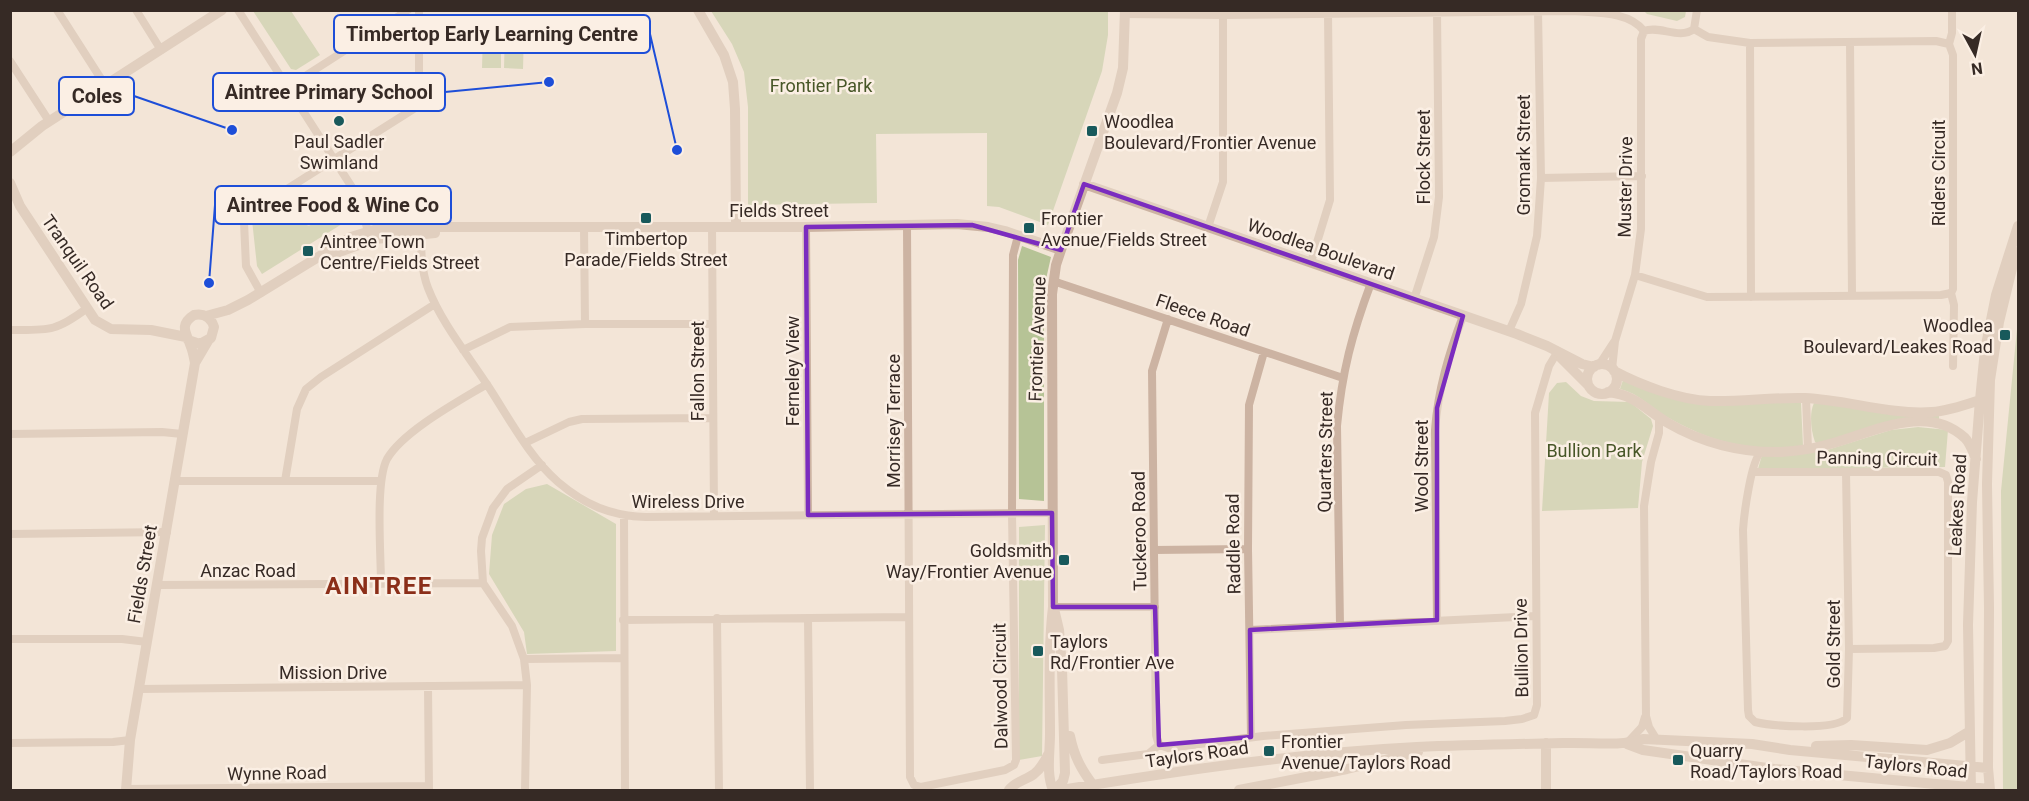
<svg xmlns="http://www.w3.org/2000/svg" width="2029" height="801" font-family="Roboto,sans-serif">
  <rect width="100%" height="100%" fill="#f3e5d7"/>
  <!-- green -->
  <path fill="#b6c396" d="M253 11H291L320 55 296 70 291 69Z
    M711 11H1108V35L1102 71 1048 225 999 207 987 206V133L876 134 877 203 748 205V107L744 72 732 44Z
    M1644 11H1686L1685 17 1677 21 1647 14Z
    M483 32H501V68H482Z
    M505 32H524L523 69 504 68Z
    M308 185 322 208H349L351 213 350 219 262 274 257 266 252 220Z
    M1022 246 1051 257 1044 288V501L1019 499 1018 260Z
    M2018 319V790H2003L2001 491Z
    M1623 380 1683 400 1801 403 1803 446C1752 452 1712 443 1667 417 1650 407 1640 394 1620 389Z
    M1566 382 1581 396 1594 401 1630 402 1651 419 1653 426 1642 462 1638 508 1542 511 1549 393 1557 383Z
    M1814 403 1939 416V419L1818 444 1815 442C1811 431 1809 413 1814 403Z
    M1918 427 1948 430 1945 467 1758 469 1762 455 1827 450 1891 430Z
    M547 484 616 524V651L527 654 524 632 489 574 492 535 504 504 526 489Z
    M1045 525 1042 756 1019 760V527Z"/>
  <!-- plaza -->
  <path fill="#edd5bd" d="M307 188 324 214H315V222L309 226 301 223 297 218 288 219 285 225 277 222 254 225V220L265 214 267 217 277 214 283 205 282 202 289 197 293 199 302 198 306 192 305 189Z"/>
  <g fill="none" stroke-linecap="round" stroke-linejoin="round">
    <!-- minor -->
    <path stroke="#ccb3a2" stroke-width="8" d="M57 10 105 85
      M136 10 161 50
      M238 10 355 192 361 204 369 236
      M1125 14 1223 15 1573 11C1596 13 1629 11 1644 31
      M1694 29 1697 10
      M1644 31C1660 25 1679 40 1694 29
      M1850 42 1852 296
      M1750 43 1751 297
      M1949 44 1952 33V10
      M10 61 49 121
      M288 87 408 10
      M1541 178 1642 176
      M907 225 910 777 914 785 921 787 1005 770 1014 765 1016 760 1012 514 1013 255 1018 236
      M712 226 714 516
      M584 227 585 324
      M806 227 808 515
      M1208 227 1223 182V15
      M421 230C421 249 421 270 428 288 442 324 468 355 488 386 509 418 529 457 558 482 585 505 611 516 646 517L1052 513
      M1311 262 1330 200 1328 13
      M1635 275 1707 297 1941 295 1951 293 1953 289V55L1949 44 1936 41 1750 43 1708 37 1694 29
      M1053 281 1343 378
      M261 293 246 266 244 222 246 215 415 108 419 90V10
      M1951 293 1954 305 1953 366
      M1414 299 1434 237 1439 197 1437 12
      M10 330C49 330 55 332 86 309
      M1509 331 1521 304 1537 236 1541 178 1538 11
      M463 350 510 327 585 324H712
      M1599 365 1614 342
      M1612 369 1615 341 1635 275 1641 229V39L1644 31
      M1806 398 1808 449
      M10 434 162 432 182 434
      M525 443 569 422 582 419 713 418
      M1761 452C1751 460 1744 515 1743 530L1748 710 1749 716 1755 722C1772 726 1834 731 1847 718L1849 649 1846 472
      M1753 472H1939L1946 475 1948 482V641L1945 646 1934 648 1849 649
      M175 481H381
      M285 481 297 409 306 389 321 377 435 304
      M624 516 625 790
      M10 534 167 532
      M1154 550 1248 549
      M381 584C381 555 375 482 387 459 403 431 459 401 487 384
      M157 585 483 583
      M1053 607H1155
      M717 618 719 790
      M808 618 810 790
      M623 620 908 617
      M1437 620 1435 430C1438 389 1449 353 1463 316
      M1340 625 1337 426C1342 372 1352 334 1371 283
      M1250 630 1536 616
      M10 639H122L147 642
      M524 659 624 658
      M428 686 429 790
      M139 689 527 685
      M1251 737 1248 549 1249 405 1264 352
      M1657 740 1649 727 1646 716 1644 506 1651 462 1659 433V417
      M1629 741 1642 727 1645 717
      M10 743 113 742 130 740
      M1159 745 1168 748 1263 736 1406 725 1505 721 1522 719 1534 715 1537 705 1535 413 1549 366 1558 351
      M1159 745 1156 735 1152 371 1168 319
      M1102 760 1148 754 1159 745
      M126 789 428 786
      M525 790 527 685 524 659 512 626 483 583 481 551 482 538 493 508 507 489 542 465"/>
    <!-- tertiary -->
    <path stroke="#ccb3a2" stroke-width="10" d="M698 10 724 55 733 82 735 109 736 226
      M10 152 42 126 222 10
      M10 183 20 206 95 320 111 329 151 330 186 337
      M1084 184 1517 334 1547 346 1582 364 1594 367
      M331 255 375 239 435 233
      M206 316 228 310 248 300 351 237 374 230 408 227H806L957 224 988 227 1005 231 1061 250
      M188 340 200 344 211 338 214 327C211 317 204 313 194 315 178 325 187 334 191 347 193 352 194 358 195 363
      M1561 358 1588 385
      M1587 379a15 15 0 1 1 30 0a15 15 0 1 1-30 0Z
      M1614 371C1640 385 1680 400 1710 401 1741 402 1773 397 1805 398 1848 400 1889 415 1932 412 1948 411 1965 405 1980 400
      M1608 392C1636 395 1646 410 1668 423 1702 443 1742 453 1781 452 1796 451 1812 449 1826 445 1868 435 1926 401 1965 438 1970 443 1973 452 1976 459
      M1070 736C1074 756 1081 769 1093 785
      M1546 743V790
      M1627 744 1643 750 1774 769 1990 789
      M1816 746 1851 745 1927 750 1950 743 1970 731
      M126 790 130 740 195 363 208 341
      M1009 790C1014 782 1026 780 1034 774 1041 769 1045 761 1049 753
      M1053 790C1046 774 1050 752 1050 734 1050 692 1048 649 1053 607L1052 294 1056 265 1061 250 1117 93 1123 68 1125 10
      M1055 790 1063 781 1065 773 1062 668 1059 630 1055 613
      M1061 790C1178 771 1298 753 1417 747 1467 745 1517 744 1566 743 1592 742 1618 747 1643 739L1752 744 1790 750 1988 768
      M1239 790 1347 769 1418 752
      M1971 790 1968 625 1972 502 1980 400 1985 350 1996 295 2018 226
      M1990 790 1988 768 1989 608 1987 484 1990 380 1999 322 2016 252"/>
  </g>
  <!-- marked area -->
  <path d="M0 0H2029V801H0ZM1084 184 1463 316 1437 408V620L1250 630 1251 737 1159 745 1155 607H1053L1052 513 808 515 806 227 972 225 1061 250Z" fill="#f3e5d7" fill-opacity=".55" fill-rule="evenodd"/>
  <path fill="none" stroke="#7b2cbf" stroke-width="4.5" stroke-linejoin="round" d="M1084 184 1463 316 1437 408V620L1250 630 1251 737 1159 745 1155 607H1053L1052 513 808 515 806 227 972 225 1061 250Z"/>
  <!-- markers -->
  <g fill="#18595b" stroke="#fbefe4" stroke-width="2">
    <circle cx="339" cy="121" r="6"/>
    <rect x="1086" y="125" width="12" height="12" rx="3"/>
    <rect x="640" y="212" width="12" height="12" rx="3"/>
    <rect x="1023" y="222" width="12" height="12" rx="3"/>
    <rect x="302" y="245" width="12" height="12" rx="3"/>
    <rect x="1999" y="329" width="12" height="12" rx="3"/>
    <rect x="1058" y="554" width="12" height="12" rx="3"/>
    <rect x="1032" y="645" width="12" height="12" rx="3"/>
    <rect x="1263" y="745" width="12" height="12" rx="3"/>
    <rect x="1672" y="754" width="12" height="12" rx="3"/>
  </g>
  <g text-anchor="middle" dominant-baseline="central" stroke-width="5" stroke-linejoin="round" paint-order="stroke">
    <!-- park labels -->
    <g font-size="18" fill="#475627" stroke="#fbefe4">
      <text x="821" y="85">Frontier Park</text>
      <text x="1594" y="450">Bullion Park</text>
    </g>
    <!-- poi labels -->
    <g font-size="18" fill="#362a25" stroke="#fbefe4" text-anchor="start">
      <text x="1104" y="121">Woodlea<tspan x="1104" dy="21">Boulevard/Frontier Avenue</tspan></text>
      <text x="339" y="141" text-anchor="middle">Paul Sadler<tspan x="339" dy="21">Swimland</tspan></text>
      <text x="1041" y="218">Frontier<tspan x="1041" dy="21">Avenue/Fields Street</tspan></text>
      <text x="646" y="238" text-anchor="middle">Timbertop<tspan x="646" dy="21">Parade/Fields Street</tspan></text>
      <text x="320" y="241">Aintree Town<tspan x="320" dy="21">Centre/Fields Street</tspan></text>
      <text x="1993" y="325" text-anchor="end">Woodlea<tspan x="1993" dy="21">Boulevard/Leakes Road</tspan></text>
      <text x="1052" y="550" text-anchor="end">Goldsmith<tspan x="1052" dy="21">Way/Frontier Avenue</tspan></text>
      <text x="1050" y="641">Taylors<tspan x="1050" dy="21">Rd/Frontier Ave</tspan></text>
      <text x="1281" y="741">Frontier<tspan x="1281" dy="21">Avenue/Taylors Road</tspan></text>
      <text x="1690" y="750">Quarry<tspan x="1690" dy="21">Road/Taylors Road</tspan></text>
    </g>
    <!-- street labels -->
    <g font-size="18" fill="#362a25" stroke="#fbefe4">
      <text transform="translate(1523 155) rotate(-90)">Gromark Street</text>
      <text transform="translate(1423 157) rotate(-90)">Flock Street</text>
      <text transform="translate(1938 173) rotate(-90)">Riders Circuit</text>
      <text transform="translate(1625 187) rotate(-89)">Muster Drive</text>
      <text x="779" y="210">Fields Street</text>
      <text transform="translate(1321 249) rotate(19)">Woodlea Boulevard</text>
      <text transform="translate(78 262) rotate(55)">Tranquil Road</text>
      <text transform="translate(1203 315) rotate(19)">Fleece Road</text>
      <text transform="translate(1037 339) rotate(-88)">Frontier Avenue</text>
      <text transform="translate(697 371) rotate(-90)">Fallon Street</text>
      <text transform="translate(792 371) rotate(-90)">Ferneley View</text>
      <text transform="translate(893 421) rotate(-90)">Morrisey Terrace</text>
      <text transform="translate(1325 452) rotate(-89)">Quarters Street</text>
      <text transform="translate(1877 458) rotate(1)">Panning Circuit</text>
      <text transform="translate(1421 466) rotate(-90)">Wool Street</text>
      <text x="688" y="501">Wireless Drive</text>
      <text transform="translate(1957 505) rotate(-87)">Leakes Road</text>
      <text transform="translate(1139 531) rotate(-91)">Tuckeroo Road</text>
      <text transform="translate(1233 544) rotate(-91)">Raddle Road</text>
      <text x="248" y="570">Anzac Road</text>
      <text transform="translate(142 574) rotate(-80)">Fields Street</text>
      <text transform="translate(1833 644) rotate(-90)">Gold Street</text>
      <text transform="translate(1521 648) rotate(-91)">Bullion Drive</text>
      <text x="333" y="672">Mission Drive</text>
      <text transform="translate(1000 686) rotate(-91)">Dalwood Circuit</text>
      <text transform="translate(1197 754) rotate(-8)">Taylors Road</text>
      <text transform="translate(1916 766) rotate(6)">Taylors Road</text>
      <text transform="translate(277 773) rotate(-1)">Wynne Road</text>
    </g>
    <!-- district labels -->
    <g font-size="24" font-weight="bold" letter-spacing="1.5" fill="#8b2e18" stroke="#fbefe4">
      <text x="379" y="586">AINTREE</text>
    </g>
  </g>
  <!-- callouts -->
  <path fill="none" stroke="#1d4ed8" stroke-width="2" d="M677 150L650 34M549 82L445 92M232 130L134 96M209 283L215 205"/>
  <g fill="#1d4ed8" stroke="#fbefe4" stroke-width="2">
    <circle cx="677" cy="150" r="6"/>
    <circle cx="549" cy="82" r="6"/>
    <circle cx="232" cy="130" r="6"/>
    <circle cx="209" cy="283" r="6"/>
  </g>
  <g fill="#fbefe4" stroke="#1d4ed8" stroke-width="2">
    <rect x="334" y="15" width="316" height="38" rx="6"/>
    <rect x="213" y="73" width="232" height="38" rx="6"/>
    <rect x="59" y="77" width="75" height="38" rx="6"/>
    <rect x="215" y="186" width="236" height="38" rx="6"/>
  </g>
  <g font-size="20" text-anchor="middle" font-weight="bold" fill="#362a25">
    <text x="492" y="41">Timbertop Early Learning Centre</text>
    <text x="329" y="99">Aintree Primary School</text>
    <text x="97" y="103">Coles</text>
    <text x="333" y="212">Aintree Food &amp; Wine Co</text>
  </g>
  <!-- border -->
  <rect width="2029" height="801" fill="none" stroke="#362a25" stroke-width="24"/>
  <!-- north arrow -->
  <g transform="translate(1975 54) rotate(172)" stroke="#fbefe4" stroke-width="4.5" paint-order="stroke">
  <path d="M0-4.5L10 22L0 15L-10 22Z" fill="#362a25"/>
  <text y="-9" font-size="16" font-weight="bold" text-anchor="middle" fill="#362a25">N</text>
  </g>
</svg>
